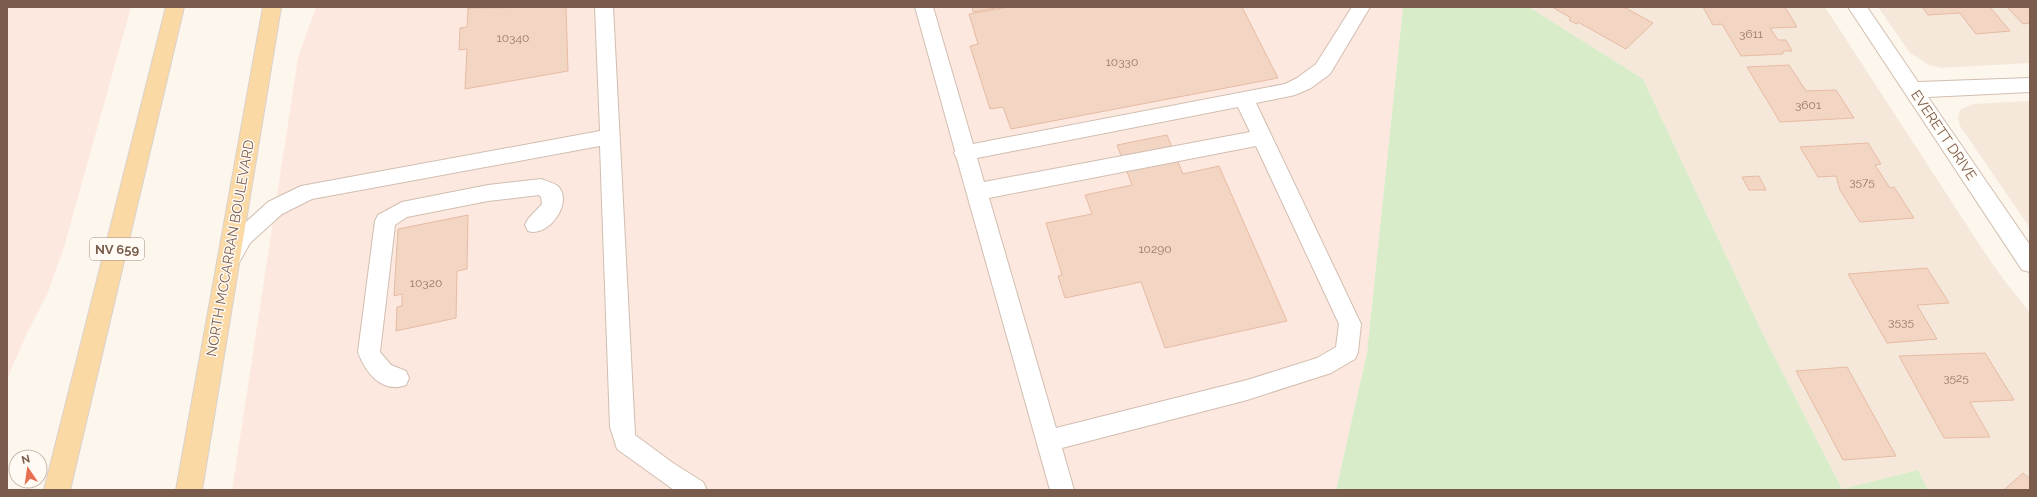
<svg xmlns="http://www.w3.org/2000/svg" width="2037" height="497" font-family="Raleway,sans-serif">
  <rect width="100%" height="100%" fill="#fdf6ec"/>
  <!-- residential -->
  <path fill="#f5e8da" d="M1529 7H1825L1983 250 2004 280 2030 313V490H1928L1918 470 1842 489 1763 334 1643 79Z
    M1878 7H2030V63L1941 68 1929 65 1910 53Z
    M2030 101V228L1960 126 1958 118 1960 110 1973 104Z"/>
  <!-- commercial -->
  <path fill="#fde8e0" d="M7 7H131L64 247 48 292 26 335 7 379Z
    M316 7H1403L1367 353 1336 490H232L298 58Z"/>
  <!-- green -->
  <path fill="#d8ecc9" d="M1403 7H1529L1643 79 1763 334 1842 489 1918 470 1928 490H1336L1367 353Z"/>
  <!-- building -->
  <path fill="#f3d5c3" stroke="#e6bba3" d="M566 7 568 71 465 89 467 49 459 50 460 28 467 27 468 8Z
    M972 7H1001L973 12Z
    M1008 7H1242L1278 78 1011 129 1003 107 990 109 970 46 978 44 969 14Z
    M1552 7H1624L1653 23 1626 49 1578 22 1577 24 1569 20 1571 18Z
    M1703 7H1785L1797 27 1770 28 1778 40H1786L1792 51H1783V54L1741 56 1722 24 1713 25Z
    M1922 7H1990L2010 31 1976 34 1960 13 1928 15Z
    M2007 7H2030V23L2023 24Z
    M1789 65 1806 91 1836 90 1854 118 1780 122 1747 67Z
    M1167 135 1183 174 1219 166 1287 321 1165 348 1141 282 1065 298 1058 276 1062 275 1046 223 1092 214 1085 195 1132 185 1117 145Z
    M1868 143 1881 164 1875 165 1890 188 1894 187 1914 218 1860 222 1840 190 1836 176 1818 177 1800 147Z
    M1759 176 1766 190H1749L1742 177Z
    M468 215 467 269 457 271 456 318 396 331 397 307 402 306V294L394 296 398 229Z
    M1927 268 1949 303 1917 305 1937 339 1887 343 1848 274Z
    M1985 353 2014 400 1970 402 1990 437 1944 438 1899 356Z
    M1847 367 1896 456 1843 460 1796 371Z
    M2023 473 2030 479V490H2004Z"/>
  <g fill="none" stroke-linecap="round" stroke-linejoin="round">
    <defs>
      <path id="service" d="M595 7H613L635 435 673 463 703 482 707 490H674L617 449 610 427 600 146 312 199 282 214 250 243 236 268 229 271 222 268 218 262 236 231 268 202 301 186 600 131Z
        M915 7H933L973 144 1285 84 1297 78 1316 64 1352 7H1370L1330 74 1311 88 1295 95 1256 103 1361 324 1358 352 1355 359 1331 373 1247 400 1062 448 1074 490H1050L957 159 954 153 955 151ZM1238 107 1250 132 984 182 977 158ZM1256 146 1339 324 1336 347 1317 358 1247 380 1056 428 989 198Z
        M541 179C546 181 554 183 558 186 574 203 548 238 528 231L525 225 528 219 542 204 541 197 539 195 488 201 407 217 395 225 380 352 391 365 406 371 409 378 406 385C382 394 365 372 358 352L375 221 378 215 402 202 488 185Z"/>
      <path id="minor" d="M1848 7H1867L1918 82 2030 78V92L1928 97 2030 245V272L2022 270Z"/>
      <path id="primary" d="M166 7H184L70 490H44Z
        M263 7H281L202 490H176Z"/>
    </defs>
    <!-- service casing -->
    <use href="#service" stroke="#d1beb0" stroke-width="2"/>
    <!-- minor casing -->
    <use href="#minor" stroke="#d1beb0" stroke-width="2"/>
    <!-- primary casing -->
    <use href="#primary" stroke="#dad1cd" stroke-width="2"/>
    <!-- service -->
    <use href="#service" fill="#fff" fill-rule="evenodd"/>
    <!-- minor -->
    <use href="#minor" fill="#fff" fill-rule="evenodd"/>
    <!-- primary -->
    <use href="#primary" fill="#fbd9a5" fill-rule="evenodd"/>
  </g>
  <g text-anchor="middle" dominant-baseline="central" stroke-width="3" stroke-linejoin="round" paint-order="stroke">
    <!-- number labels -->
    <g font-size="12" fill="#987a6a">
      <text x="1751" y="34">3611</text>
      <text x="513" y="38">10340</text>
      <text x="1122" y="62">10330</text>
      <text x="1808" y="105">3601</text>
      <text x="1862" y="182">3575</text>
      <text x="1155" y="249">10290</text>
      <text x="426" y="283">10320</text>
      <text x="1901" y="322">3535</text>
      <text x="1956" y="378">3525</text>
    </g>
    <!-- shield labels -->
    <rect fill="#fffaf3" stroke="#a28b7f" stroke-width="1" x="90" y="238" width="54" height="22" rx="3"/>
    <g font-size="13" font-weight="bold" fill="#7a5c4d">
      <text x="117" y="249">NV 659</text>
    </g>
    <!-- street labels -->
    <g font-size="14" fill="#7a5c4d" stroke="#fffaf3">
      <text transform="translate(1944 135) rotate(56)">EVERETT DRIVE</text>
      <text transform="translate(230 248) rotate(-80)">NORTH MCCARRAN BOULEVARD</text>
    </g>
  </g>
  <!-- border -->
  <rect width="2037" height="497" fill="none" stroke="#7a5c4d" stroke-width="16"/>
  <!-- north arrow -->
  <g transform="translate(28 469) rotate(347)"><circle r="19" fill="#fffaf3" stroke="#cabbb1"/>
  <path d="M0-3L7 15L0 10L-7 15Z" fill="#e76f51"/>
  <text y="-6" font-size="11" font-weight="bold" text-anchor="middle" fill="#7a5c4d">N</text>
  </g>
</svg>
